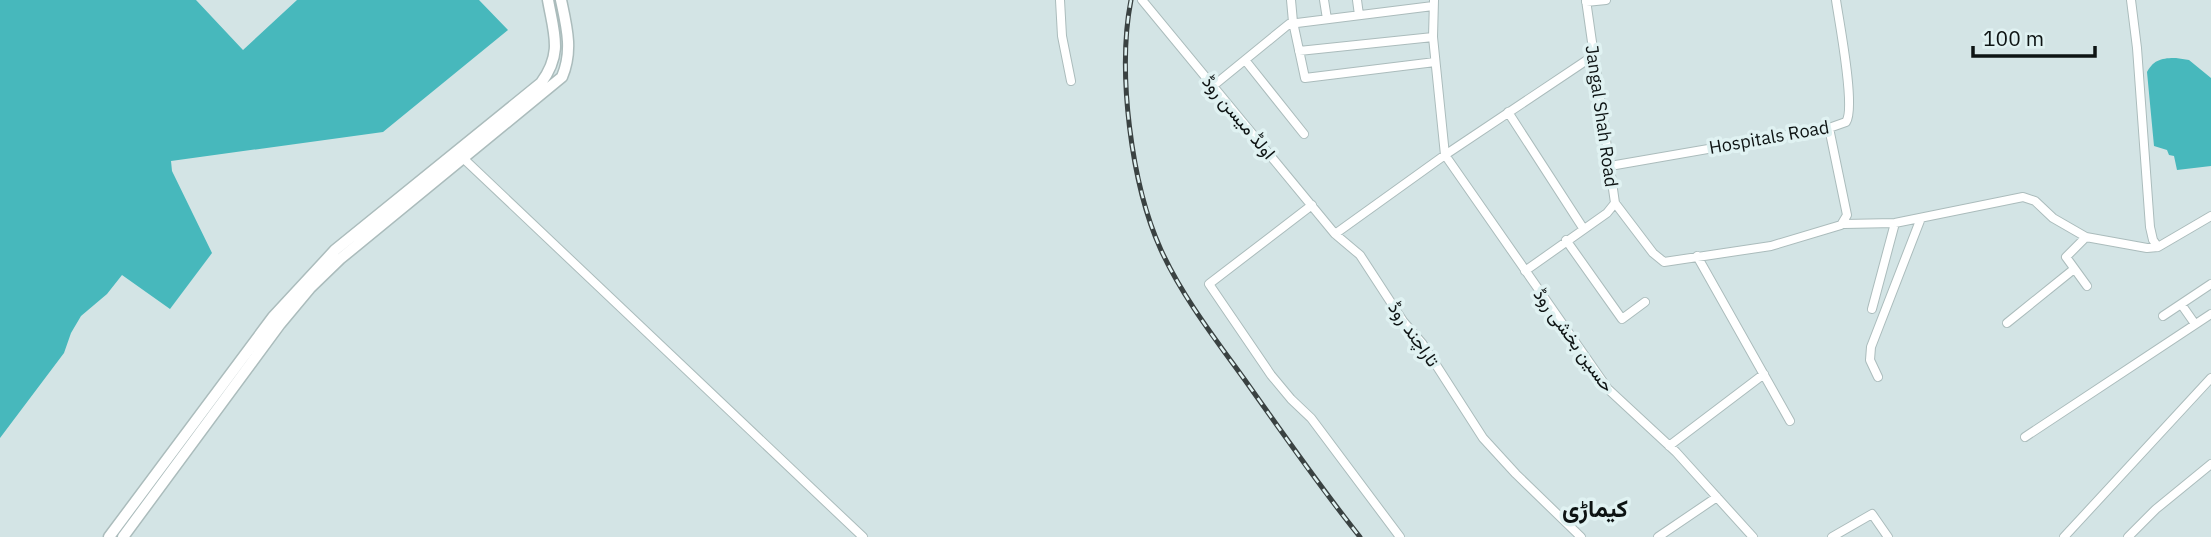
<svg xmlns="http://www.w3.org/2000/svg" width="2211" height="537" font-family="'IBM Plex Sans',Vazirmatn,sans-serif">
  <rect width="100%" height="100%" fill="#d3e4e5"/>
  <!-- water -->
  <path fill="#47b8bc" d="M0 0H196L243 50 297 0H479L508 30 383 132 171 161 172 171 212 253 170 309 122 275 107 294 81 316 71 333 64 353 0 438Z
    M2176 58 2189 60 2211 78V166L2177 170 2174 156 2169 155 2167 150 2154 146 2147 72C2154 59 2163 58 2176 58Z"/>
  <g fill="none" stroke-linecap="round" stroke-linejoin="round">
    <defs>
      <path id="minor" d="M1060 0 1062 36 1071 81
        M1142 0 1335 234 1360 255 1403 321 1422 343 1483 438 1516 474 1581 537
        M1291 0 1293 22 1305 78 1435 62
        M1324 0 1327 19
        M1357 0 1359 15
        M1434 0 1433 37 1445 155 1608 389 1676 452 1753 537
        M2131 0 2137 48 2150 227 2153 240 2158 247
        M1586 2 1606 0
        M1299 51 1433 37
        M1245 60 1304 134
        M1213 86 1289 24 1433 6
        M1508 112 1583 228
        M464 159 863 537
        M1610 166 1829 128 1846 122C1856 108 1839 21 1836 0
        M1615 203 1653 253 1664 262 1771 246 1841 225 1847 215 1829 128
        M1312 205 1209 284 1271 375 1291 399 1311 418 1400 537
        M1844 224 1895 223 2023 197 2035 201 2053 218 2086 237 2147 248 2158 247 2211 216
        M1335 234 1445 155 1593 56
        M2086 237 2066 257 2087 286
        M1566 240 1622 319 1645 302
        M1697 256 1790 421
        M1525 271 1607 213 1615 203 1586 0
        M2181 304 2195 324
        M1872 309 1895 223
        M2163 316 2211 284
        M2007 323 2074 269
        M1878 377 1870 360 1871 347 1921 218
        M2025 437 2211 314
        M1669 446 1764 374
        M1658 537 1717 497
        M1832 537 1872 514 1888 537
        M2064 537 2211 378
        M2128 537 2156 509 2211 464"/>
      <path id="major" d="M109 537 273 317 335 250 541 83C563 53 554 34 548 0
        M123 537 280 324 310 288 340 259 562 77C573 51 567 28 561 0"/>
    </defs>
    <!-- minor casing -->
    <use href="#minor" stroke="#abbcbc" stroke-width="10"/>
    <!-- major casing -->
    <use href="#major" stroke="#abbcbc" stroke-width="13"/>
    <!-- minor -->
    <use href="#minor" stroke="#fff" stroke-width="8"/>
    <!-- major -->
    <use href="#major" stroke="#fff" stroke-width="10"/>
    <defs>
      <path id="rail" d="M1131 0C1117 71 1131 184 1161 250 1183 298 1216 340 1247 383 1284 435 1320 487 1360 537"/>
    </defs>
    <!-- rail casing -->
    <use href="#rail" stroke="#3a4242" stroke-width="5"/>
    <!-- rail -->
    <use href="#rail" stroke="#e0f2f2" stroke-width="2.5" stroke-dasharray="8" stroke-linecap="butt"/>
  </g>
  <g text-anchor="middle" dominant-baseline="central" stroke-width="7" stroke-linejoin="round" paint-order="stroke">
    <!-- street labels -->
    <g font-size="18" fill="#0d1313" stroke="#e0f2f2">
      <text transform="translate(1602 116) rotate(82)">Jangal Shah Road</text>
      <text transform="translate(1239 117) rotate(50)">اولڈ میسن روڈ</text>
      <text transform="translate(1769 137) rotate(-10)">Hospitals Road</text>
      <text transform="translate(1414 334) rotate(55)">تاراچند روڈ</text>
      <text transform="translate(1574 340) rotate(54)">حسین بخشی روڈ</text>
    </g>
    <!-- district labels -->
    <g font-size="24" font-weight="bold" fill="#0d1313" stroke="#e0f2f2">
      <text x="1595" y="508">کیماڑی</text>
    </g>
  </g>
  <!-- scale -->
  <path d="M1973 46v10h122v-10" fill="none" stroke="#0d1313" stroke-width="3.5"/>
  <text x="1983" y="46" font-size="21" fill="#0d1313" stroke="#e0f2f2" stroke-width="5" paint-order="stroke">100 m</text>
</svg>
